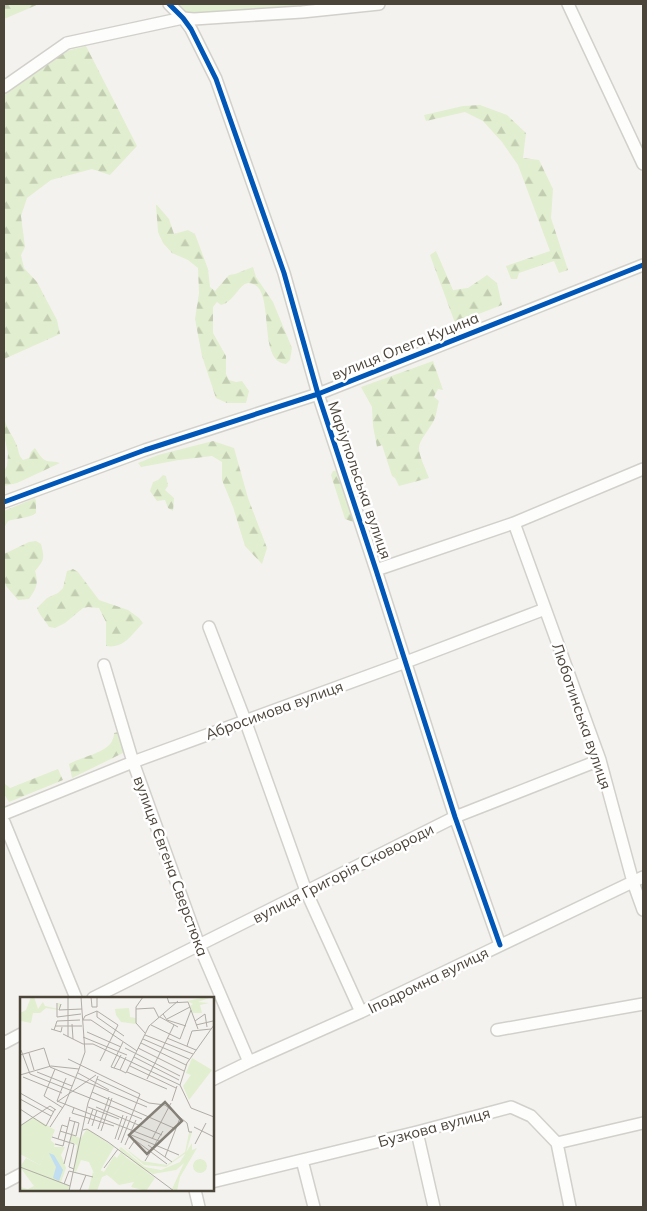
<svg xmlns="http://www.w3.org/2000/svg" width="647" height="1211" font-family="Mulish,sans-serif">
  <defs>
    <pattern id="forest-firs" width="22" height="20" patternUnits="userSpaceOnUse" patternTransform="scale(1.25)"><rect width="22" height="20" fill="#e1eecf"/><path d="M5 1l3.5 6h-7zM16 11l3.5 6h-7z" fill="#c3cdb2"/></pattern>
  </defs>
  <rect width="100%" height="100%" fill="#f4f2ee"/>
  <!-- grass -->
  <path fill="#e1eecf" d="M169 4H379L194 19Z"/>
  <!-- forest -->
  <path fill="url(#forest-firs)" d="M4 4H39L4 19Z
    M86 46 137 146 110 175 92 169 51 180 27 198 21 216 25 247 21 255 24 268 37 282 57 320 60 334 4 359V91L41 65 70 50Z
    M480 105 507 115 526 133 523 158 539 160 553 189 551 218 568 270 559 273 554 261 519 273 517 279H511L506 266 550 251 518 165 502 142 483 121 465 112 426 121 424 115 463 106Z
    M156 205H157L169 219 174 234 188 230 195 234 208 269 210 287 215 291 229 275 235 274 253 267 256 277 273 302 292 348 290 360 286 364C255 362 278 283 248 283 239 284 234 302 221 305L217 302 213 307V333L226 356V374L229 380 236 382 242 381 249 391 246 403H227L216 398 202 356 195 319 199 293 198 268 188 260 172 253 163 243 158 232Z
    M436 251 453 290 468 288 487 275 497 283 502 305 455 323 430 255Z
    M433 361 443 390 438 389 434 397 439 401C437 407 437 414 434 420 430 429 419 440 419 448 419 456 426 470 429 478L399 486 395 478 392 476 382 445 377 447 373 426 372 407 361 387Z
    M4 418C7 430 15 438 18 449 19 454 19 455 23 460L29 458 31 452 35 448C38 452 41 459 47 461 52 462 55 461 60 463L17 483 4 486V471L7 466 8 454 4 434Z
    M213 441 234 448 248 498 267 548 262 564 245 546 233 507 222 480V462L212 456 179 460 141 467 138 463 158 455Z
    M340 470 356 523 345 519 331 475 333 471Z
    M163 475 166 476 168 486 165 490 174 498 173 511 168 508 165 500 157 501 150 491 153 482 158 480Z
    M35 498 36 501V513C30 518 17 518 8 521L4 528V511Z
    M36 541 41 544C45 559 44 560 35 571 39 584 36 589 29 599L18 600 6 586 4 579V554L29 542Z
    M73 569 78 572 99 600 128 610 139 618 143 623C131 635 124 649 106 646V622L99 608 88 607 83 608 65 623 55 628 49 627C45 620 39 615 37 608L47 598 58 593 63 588 67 571Z
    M123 731 125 736 123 753 72 778 69 764C81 757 106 753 112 741 113 739 114 736 114 733Z
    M58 769 63 780 9 802 4 794V783L10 788Z"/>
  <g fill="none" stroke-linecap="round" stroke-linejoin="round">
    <defs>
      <path id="minor" d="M169 4 183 18 191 29 216 79 284 273 318 394 376 570 455 817 500 945
        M568 4 643 164
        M4 87 67 43 183 18 194 19 302 12 379 4
        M4 502 145 450 318 394 643 265
        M514 523 600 760 633 882 643 910
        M376 570 514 523 643 469
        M209 627 245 720 306 891 361 1012
        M104 665 133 762 199 945 249 1062
        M4 814 133 762 406 662 545 609
        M4 822 76 998
        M93 998 455 817 600 760
        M497 1030 643 1004
        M4 1043 21 1034
        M212 1080 249 1062 361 1012 643 877
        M417 1132 434 1207
        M557 1143 570 1207
        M302 1160 314 1207
        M212 1182 417 1132 511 1107 531 1116 557 1143 643 1123
        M4 1183 21 1174
        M195 1190 199 1207"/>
    </defs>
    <!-- minor casing -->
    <use href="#minor" stroke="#d2d0cb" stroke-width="14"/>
    <!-- minor -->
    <use href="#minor" stroke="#fdfdfc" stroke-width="11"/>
    <defs>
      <path id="cycleway" d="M169 4 183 18 191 29 216 79 284 273 318 394 376 570 455 817 500 945
        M4 502 145 450 318 394 643 265"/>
    </defs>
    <!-- cycleway casing -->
    <use href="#cycleway" stroke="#fff" stroke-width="8"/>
    <!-- cycleway -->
    <use href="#cycleway" stroke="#0057b8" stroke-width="5"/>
  </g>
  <g text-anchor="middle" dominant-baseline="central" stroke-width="5" stroke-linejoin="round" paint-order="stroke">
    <!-- street labels -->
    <g font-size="15" fill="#4b4439" stroke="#fff">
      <text transform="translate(405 346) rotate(-22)">вулиця Олега Куцина</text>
      <text transform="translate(360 480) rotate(71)">Маріупольська вулиця</text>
      <text transform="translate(274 710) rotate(-20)">Абросимова вулиця</text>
      <text transform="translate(582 716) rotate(71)">Люботинська вулиця</text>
      <text transform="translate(171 866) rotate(70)">вулиця Євгена Сверстюка</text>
      <text transform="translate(343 873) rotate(-27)">вулиця Григорія Сковороди</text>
      <text transform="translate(428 980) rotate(-26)">Іподромна вулиця</text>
      <text transform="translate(434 1127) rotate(-15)">Бузкова вулиця</text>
    </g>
  </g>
  <!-- overview -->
  <g transform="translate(20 997)">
    <rect width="194" height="194" fill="#f4f2ee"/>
    <path d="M11 0H14L18 12 23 5 25 9 39 12 38 6 41 7 39 13 26 11 20 16H13L11 26 1 24 0 16 6 13ZM109 11 110 20 116 21V27L101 25 96 18 95 12ZM30 143 35 147 34 150H45L41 158 46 171 41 185 50 189 49 194H0V190L8 192 14 189 0 170 6 161 20 168ZM101 155 107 161 91 181 87 178 82 180 77 194H68L73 175 76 180 80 173 84 175 94 159 97 161Z" fill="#e1eecf"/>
    <path d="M186 0 189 1 178 5 189 6 180 8 182 16H173L170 9 173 7 167 4ZM172 135 166 156 146 170 124 168 101 148 122 164 147 168 165 155 169 136ZM172 146V153L177 151 160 180 157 194 152 192 164 166 156 173 133 177 121 171 99 152 101 150 125 170 141 173 160 165ZM173 169a7 7 0 1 1 14 0a7 7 0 1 1-14 0Z" fill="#e1eecf"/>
    <path d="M107 161 135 181 126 194 111 190 114 185 99 188 91 181Z" fill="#e1eecf"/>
    <path d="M13 120 35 133 20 168 0 157V129ZM67 132 94 150 76 181 69 165 61 163 56 175 54 174 57 148 50 145 51 138 61 141Z" fill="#e1eecf"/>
    <path d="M172 61 192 73 169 103 163 89 171 78 166 76Z" fill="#e1eecf"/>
    <path d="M29 156 34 158 43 173 39 184 33 181 36 170Z" fill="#c0ddf1"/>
    <path fill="none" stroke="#b0aca6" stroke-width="1" d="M71 0 72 10H77V0M123 0 116 10V26L125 36M147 0 149 6 168 5 178 32M37 6V20L61 17M41 7 39 13 62 12M116 12 134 11 139 21M77 14 98 28 80 64M77 14V20L104 39M143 17 147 23 166 29M140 20 158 30M147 22 170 10M63 23H71L117 54M63 23 65 19 77 14M175 24 185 17 187 30M52 27 53 42M131 28 160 42 171 13M176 28 193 24M35 29H62M31 32 41 35 42 30M34 33 37 24 60 23M67 35 101 50M43 37 63 47M125 38 173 57M48 40V0M63 40 107 58M147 41 176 53M123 42 169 62M121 46 166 68M63 47H73L160 88 171 111 194 120M167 49 172 34 191 32M105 51 160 79M118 51 164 74M1 53 10 77 122 122M9 56 14 73M0 58 24 51 30 70 127 110M114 60 159 83M48 62 120 97 101 146M110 69 156 91M91 70 94 71 101 58M91 70 103 45M94 71 100 73 106 60M35 72 24 99 43 111M100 73 106 76 129 29 158 4M17 75 52 89M107 75 147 92M58 76 89 93M0 78 31 69 59 72 65 55 61 0M3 80 42 96M46 81 37 104 139 144M77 82 129 106 145 108 167 126 169 135H172M127 82 154 28M160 88 167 66 194 28M72 95 156 132M0 96 34 115M0 102 31 119M152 104 157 89M37 105 76 78M68 110 99 122M76 110 142 138M54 111 52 116 94 129M0 112 26 129 35 112M68 127 73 112M0 129 30 109 36 113M72 129 77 113M30 130 45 107 59 72M174 130 194 140M78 132 89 100M63 133 67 132 88 145 154 194M40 134 56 139 59 126 49 123M81 134 92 101M109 137 159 158M32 140 54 147 49 170 54 172M38 142 42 128 48 130M95 142 103 118M132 142 151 106M98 143 107 119M35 147 43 149 50 120M175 147 186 126M105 148 116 123M128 148 152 165M109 152 115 143 147 167M145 160 160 121M125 164 143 134M44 167 55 124M0 170 50 189M84 171 98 152M44 187 49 174 73 180M60 193 66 178M49 194 68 106 78 79"/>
    <path fill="#868178" fill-opacity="0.15" stroke="#868178" stroke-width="2.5" d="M145 105 162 124 127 157 109 138Z"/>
    <rect width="194" height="194" fill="none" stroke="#4b4439" stroke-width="2.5"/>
  </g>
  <!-- border -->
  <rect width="647" height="1211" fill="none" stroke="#4b4439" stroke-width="10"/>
</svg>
